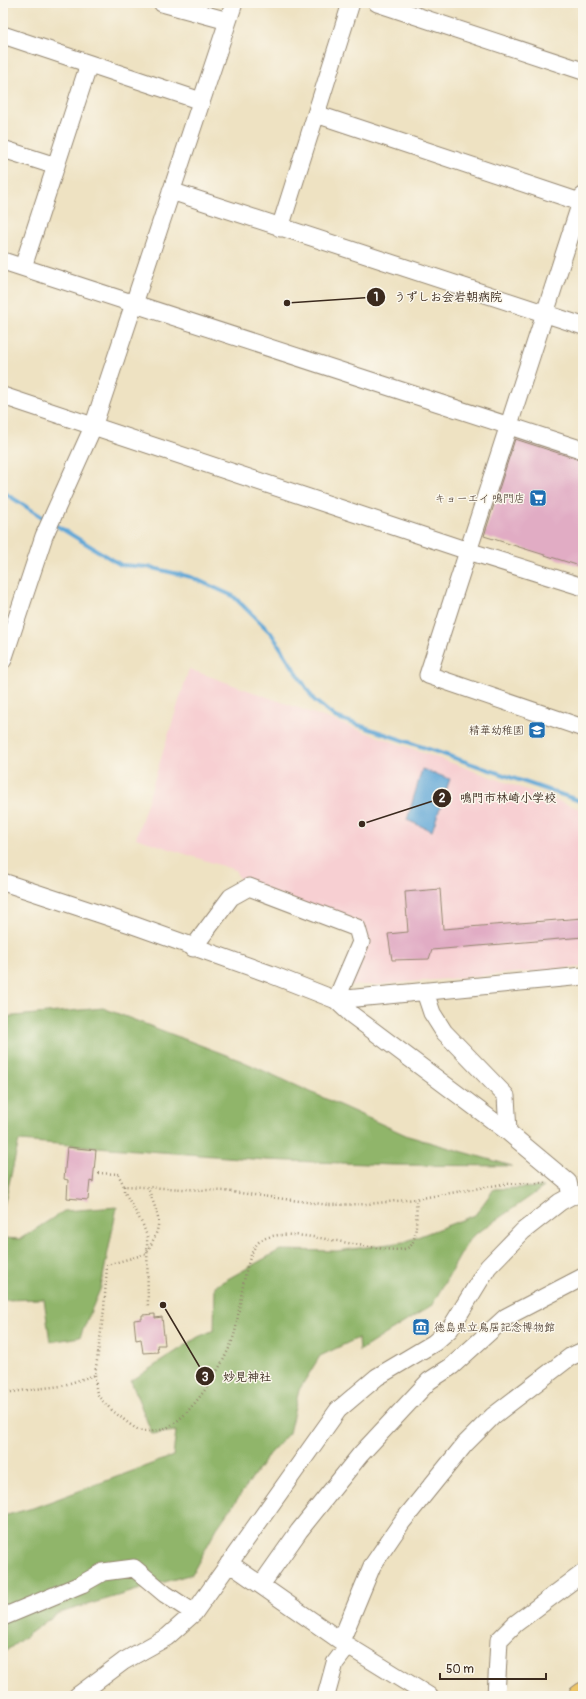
<svg xmlns="http://www.w3.org/2000/svg" width="586" height="1699" font-family="Pangolin,'Klee One',sans-serif">
  <rect width="100%" height="100%" fill="#fbf7ec"/>
  <filter id="ink" filterUnits="userSpaceOnUse"><feTurbulence type="fractalNoise" baseFrequency=".025" numOctaves="2"/><feDisplacementMap in="SourceGraphic" scale="8" xChannelSelector="R" yChannelSelector="G"/><feConvolveMatrix kernelMatrix="1 2 1 2 8 2 1 2 1" color-interpolation-filters="sRGB"/></filter>
  <filter id="wash" filterUnits="userSpaceOnUse"><feTurbulence type="fractalNoise" baseFrequency=".012" numOctaves="4" result="noise"/><feDisplacementMap in="SourceGraphic" scale="16" xChannelSelector="R" yChannelSelector="G"/><feGaussianBlur stdDeviation="0.9" result="paint"/><feColorMatrix in="noise" values="0 0 0 0 0 0 0 0 0 0 0 0 0 0 0 0 0 1.4 0 .05"/><feComposite in="paint" operator="in"/></filter>
  <g filter="url(#wash)">
    <rect width="100%" height="100%" fill="#eee2c2"/>
    <!-- built -->
    <path fill="#f7cfd2" d="M189 669 583 810V967L377 985H349L360 923 241 882 235 870 136 838Z"/>
    <!-- forest -->
    <path fill="#90b56a" stroke="#667044" d="M103 1008 242 1061 408 1136 512 1166 392 1165 265 1160 19 1141 3 1209V1017Z
      M544 1187 470 1238 432 1305 359 1351 358 1338 320 1356 299 1390 289 1433 269 1454 217 1528 192 1574 56 1614 3 1653V1516L33 1508 173 1456 176 1431 152 1434 131 1381 198 1337 214 1330 215 1286 280 1250 337 1251 404 1242 475 1215 494 1189Z
      M117 1207 101 1287 80 1337 50 1342 44 1299 3 1300V1238L20 1239 64 1211Z"/>
    <!-- water -->
    <path fill="#61a7d7" stroke="#4e687a" d="M422 769 450 779 432 831 407 820Z"/>
    <g fill="none" stroke-linecap="round" stroke-linejoin="round">
      <!-- stream -->
      <path stroke="#61a7d7" stroke-width="4" d="M3 492 47 520
        M54 524 121 565 148 567 191 577 233 596 271 633 314 700 335 717 583 802"/>
    </g>
    <g id="blocks">
      <!-- building -->
      <path fill="#e1acc4" d="M515 439 583 461V567L484 536Z
        M440 889 443 929 583 918V937L432 950 429 959 392 960 388 934 408 932 405 892Z
        M67 1147 96 1150 93 1182 90 1181 88 1200 67 1198 68 1180 64 1179Z
        M155 1314V1318L162 1317 165 1345H157L158 1352 143 1353 141 1339 136 1340 134 1320 142 1319V1315Z"/>
    </g>
  </g>
  <g filter="url(#ink)">
    <use href="#blocks" fill-opacity="0" stroke="#948670" stroke-width="1"/>
    <g fill="none" stroke-linecap="round" stroke-linejoin="round">
      <defs>
        <path id="minor" d="M162 3 228 21
          M377 3 583 71
          M3 35 201 101
          M316 114 583 203
          M3 149 56 166
          M171 191 583 326
          M583 196 428 675 583 728
          M280 228 351 3
          M3 261 583 450
          M23 267 89 64
          M3 396 468 551 583 587
          M3 660 44 536 93 427 234 3
          M3 882 133 925 270 974 336 1000 352 1015 508 1132 568 1182 571 1196
          M193 948 231 897 249 887 357 928 361 942 336 1000
          M425 992 432 1013 444 1032 506 1096 508 1132
          M336 1000 583 976
          M229 1563 348 1646 429 1696
          M261 1585 299 1531 360 1455 429 1381 452 1366 506 1317 583 1277
          M3 1617 82 1584 103 1572 134 1568 165 1594 194 1613
          M341 1641 372 1566 402 1522 465 1444 493 1416 570 1357 583 1351
          M77 1696 124 1661 167 1637 194 1613 338 1410 377 1377 434 1343 450 1329 488 1267 523 1231 560 1202 571 1196 583 1194
          M326 1696 335 1663 348 1646
          M496 1696 499 1640 515 1624 583 1573"/>
        <path id="major" d="M579 1696 583 1693"/>
      </defs>
      <!-- minor casing -->
      <use href="#minor" stroke="#948670" stroke-width="19"/>
      <!-- major casing -->
      <use href="#major" stroke="#948670" stroke-width="23"/>
      <!-- path -->
      <path stroke="#948670" stroke-width="2.5" stroke-dasharray="1 3" stroke-linecap="butt" d="M98 1173 118 1174 124 1186 225 1191 329 1205 368 1204 416 1199 503 1184 546 1183
        M124 1186V1191L143 1225 147 1236 148 1307
        M95 1375C96 1380 95 1390 98 1395 101 1401 117 1415 122 1418 127 1422 136 1430 143 1431 148 1431 158 1431 164 1429 191 1419 228 1359 235 1332 240 1310 244 1260 257 1244 281 1215 400 1266 412 1244 417 1235 417 1210 416 1199
        M3 1393 61 1386 95 1375 104 1309 107 1265 146 1254C164 1221 160 1222 148 1188"/>
      <!-- minor -->
      <use href="#minor" stroke="#fff" stroke-width="17"/>
      <!-- major -->
      <use href="#major" stroke="#edc569" stroke-width="21"/>
    </g>
  </g>
  <!-- icons -->
  <defs>
    <symbol id="supermarket-square" viewBox="-11 -11 22 22"><rect x="-9" y="-9" width="18" height="18" rx="4" fill="#1f6fb2" stroke="#fbf7ec"/><path d="M-6-5.5h2.5l.6 2H6L4.5 2H-2.5L-4.4-4H-6ZM-1.5 3.2a1.3 1.3 0 1 0 .1 0ZM3 3.2a1.3 1.3 0 1 0 .1 0Z" fill="#fff"/></symbol>
    <symbol id="school-square" viewBox="-11 -11 22 22"><rect x="-9" y="-9" width="18" height="18" rx="4" fill="#1f6fb2" stroke="#fbf7ec"/><path d="M0-5L7-2L0 1L-7-2ZM-4 1L0 2.5L4 1V4Q0 6-4 4Z" fill="#fff"/></symbol>
    <symbol id="museum-square" viewBox="-11 -11 22 22"><rect x="-9" y="-9" width="18" height="18" rx="4" fill="#1f6fb2" stroke="#fbf7ec"/><path d="M0-6L6-3V-2H-6V-3ZM-5-1h2V3h-2ZM-1-1h2V3h-2ZM3-1h2V3H3ZM-6 4H6V6H-6Z" fill="#fff"/></symbol>
  </defs>
  <g fill-rule="evenodd">
    <use href="#supermarket-square" x="528" y="488" width="20" height="20"/>
    <use href="#school-square" x="527" y="720" width="20" height="20"/>
    <use href="#museum-square" x="411" y="1317" width="20" height="20"/>
  </g>
  <g text-anchor="middle" dominant-baseline="central" stroke-width="3" stroke-linejoin="round" paint-order="stroke">
    <!-- poi labels -->
    <g font-size="11" fill="#3b2a1e" stroke="#fbf7ec" text-anchor="end">
      <text x="525" y="498">キョーエイ 鳴門店</text>
      <text x="524" y="730">精華幼稚園</text>
      <text x="434" y="1327" text-anchor="start">徳島県立鳥居記念博物館</text>
    </g>
  </g>
  <!-- callouts -->
  <path fill="none" stroke="#3b2a1e" stroke-width="1.5" d="M287 303L376 297M362 824L442 798M163 1305L205 1376"/>
  <g fill="#3b2a1e" stroke="#fbf7ec" stroke-width="1.5">
    <circle cx="287" cy="303" r="4"/>
    <circle cx="362" cy="824" r="4"/>
    <circle cx="163" cy="1305" r="4"/>
    <circle cx="376" cy="297" r="10"/>
    <circle cx="442" cy="798" r="10"/>
    <circle cx="205" cy="1376" r="10"/>
  </g>
  <g font-size="12" text-anchor="middle" font-weight="bold" fill="#fff">
    <text x="376" y="301">1</text>
    <text x="442" y="802">2</text>
    <text x="205" y="1381">3</text>
  </g>
  <g font-size="12" text-anchor="middle" font-weight="bold" fill="#3b2a1e" stroke="#fbf7ec" stroke-width="3" stroke-linejoin="round" paint-order="stroke">
    <text x="448" y="301">うずしお会岩朝病院</text>
    <text x="508" y="802">鳴門市林崎小学校</text>
    <text x="247" y="1381">妙見神社</text>
  </g>
  <!-- margin -->
  <rect width="586" height="1699" fill="none" stroke="#fbf7ec" stroke-width="16"/>
  <!-- scale -->
  <path d="M440 1673v6h106v-6" fill="none" stroke="#3b2a1e" stroke-width="2"/>
  <text x="446" y="1673" font-size="12" fill="#3b2a1e" stroke="#fbf7ec" stroke-width="3" paint-order="stroke">50 m</text>
</svg>
